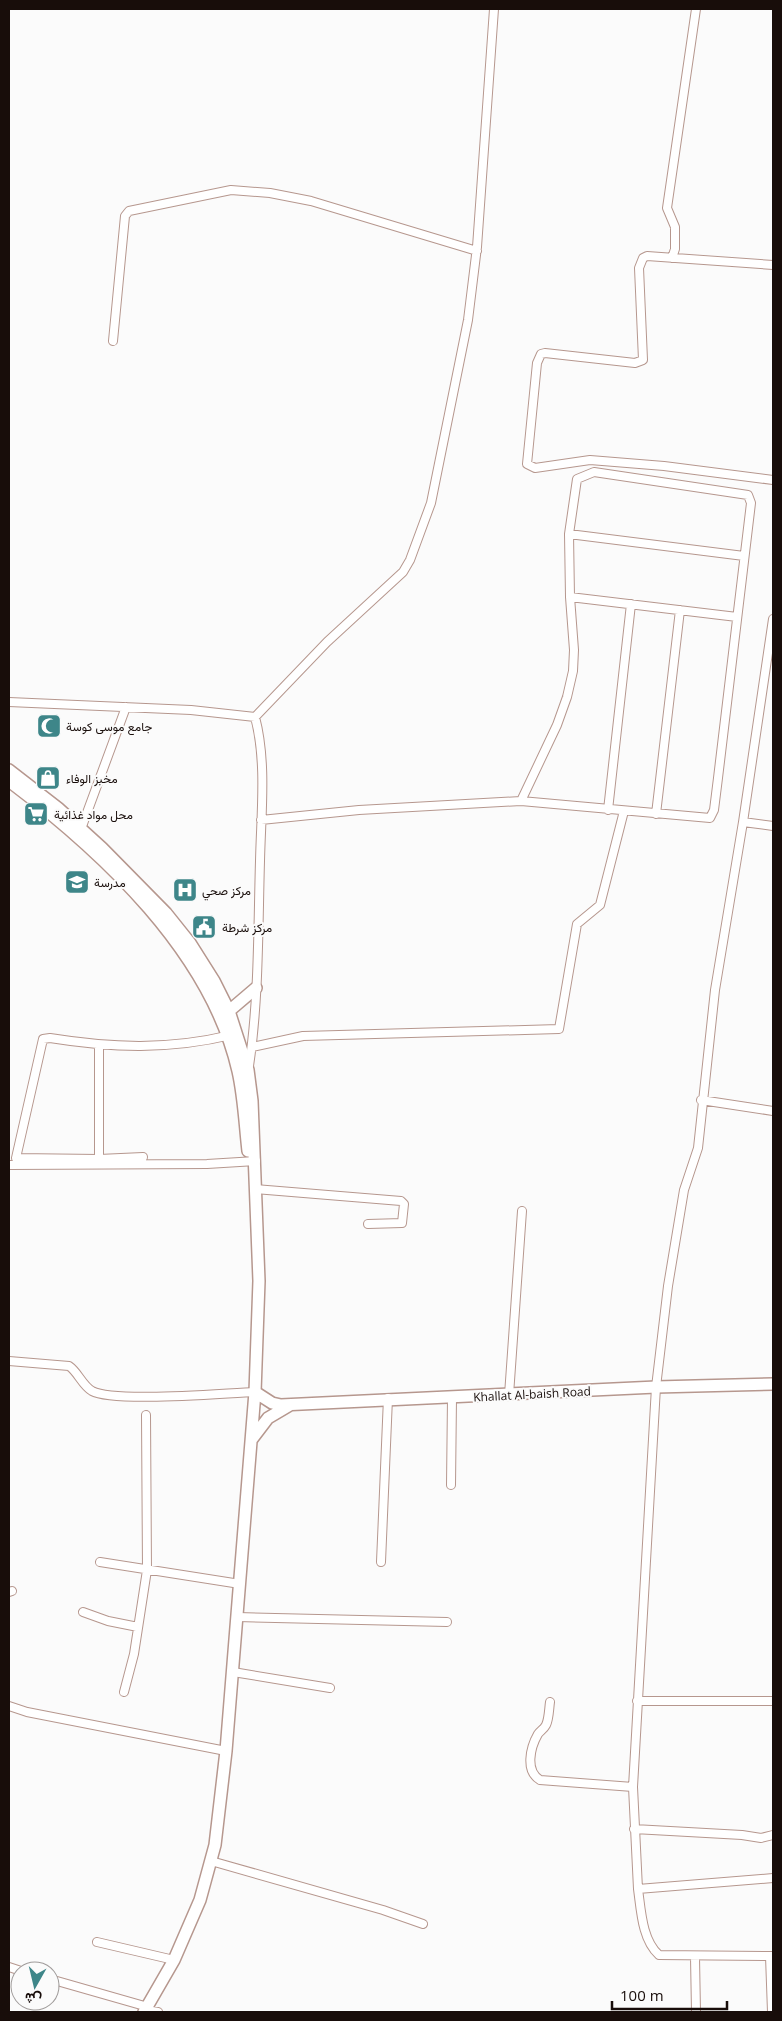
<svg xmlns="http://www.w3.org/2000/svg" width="782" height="2021" font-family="'Open Sans',Vazirmatn,sans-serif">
  <rect width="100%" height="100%" fill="#fbfbfb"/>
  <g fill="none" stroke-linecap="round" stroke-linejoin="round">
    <defs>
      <path id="street" d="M672 258 675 249V227L667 208 696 9
        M773 265 647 256 643 258 639 268 643 360 635 363 545 353 541 354 537 363 527 464 535 468 590 460 664 466 773 480
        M113 341 125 216 129 211 231 190 270 193 311 201 477 251
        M569 534 744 556
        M570 597 737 617
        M9 702 191 710 255 717
        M255 717 327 642 403 572 410 560 431 503 468 320 477 247 494 9
        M608 810 631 604
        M656 814 680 610
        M261 820 359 810 521 801 710 818 714 810 718 778 751 503 748 495 594 472 577 479 569 534 570 597 574 650 573 671 567 697 557 725 521 801
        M743 822 773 619
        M81 829 126 707
        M99 1046V1159L16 1158 43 1039 50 1038C112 1048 169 1050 231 1035
        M252 1047 303 1036 559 1029 577 924 600 905 624 811
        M249 1066C259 999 258 929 260 861 261 814 267 762 255 717
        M701 1100 773 1111
        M99 1159 143 1157
        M9 1165 207 1164 256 1161
        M255 1189 401 1201 404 1204 402 1223 368 1224
        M9 1361 69 1366C78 1372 82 1385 92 1391 114 1403 224 1393 255 1392
        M509 1395 522 1211
        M451 1485 452 1398
        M100 1562 240 1584
        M381 1562 388 1398
        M9 1592 12 1591
        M83 1612 108 1621 138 1627
        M237 1617 447 1622
        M233 1672 330 1688
        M124 1692 134 1654 147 1570 146 1415
        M637 1701H773
        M550 1702C549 1709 549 1719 546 1725 544 1729 540 1731 538 1734 530 1748 525 1771 540 1780L633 1787
        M9 1706 27 1712 226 1751
        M634 1829 742 1835 761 1838 773 1835
        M211 1861 383 1910 423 1924
        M773 1878 638 1889C641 1910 642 1940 659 1955L773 1956
        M638 1889 633 1787 656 1387 668 1286 684 1190 698 1148 715 990 743 822 773 826
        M97 1942 174 1960
        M770 1956 772 2012
        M695 1957 696 2012
        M9 1967 21 1971
        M50 1979 148 2007
        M146 2010 158 2012"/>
      <path id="secondary" d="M9 770 58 808 102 848 166 913 190 943 214 981 229 1011 248 1070 252 1101 259 1281 255 1392 226 1751 215 1845 200 1900 174 1960 144 2012
        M9 781C103 852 211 952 238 1071 244 1097 245 1125 248 1151
        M229 1011 256 988
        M255 1392 272 1403 281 1405 656 1387 773 1384
        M252 1439 268 1418 290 1405"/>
    </defs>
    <!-- street casing -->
    <use href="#street" stroke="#b6978e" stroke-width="10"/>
    <!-- secondary casing -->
    <use href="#secondary" stroke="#b6978e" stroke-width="14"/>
    <!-- street -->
    <use href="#street" stroke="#fff" stroke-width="8"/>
    <!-- secondary -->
    <use href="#secondary" stroke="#fff" stroke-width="11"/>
  </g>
  <!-- icons -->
  <defs>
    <symbol id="mosque-square" viewBox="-11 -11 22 22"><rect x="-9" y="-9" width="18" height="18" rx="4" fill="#3e8689" stroke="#fbfbfb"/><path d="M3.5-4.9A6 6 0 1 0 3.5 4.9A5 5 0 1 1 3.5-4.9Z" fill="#fff"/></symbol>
    <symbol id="shop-square" viewBox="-11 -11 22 22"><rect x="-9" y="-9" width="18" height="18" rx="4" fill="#3e8689" stroke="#fbfbfb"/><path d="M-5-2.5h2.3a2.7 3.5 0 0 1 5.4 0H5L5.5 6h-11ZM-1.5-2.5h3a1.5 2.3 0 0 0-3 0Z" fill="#fff"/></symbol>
    <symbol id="supermarket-square" viewBox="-11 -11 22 22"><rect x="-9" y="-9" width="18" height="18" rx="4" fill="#3e8689" stroke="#fbfbfb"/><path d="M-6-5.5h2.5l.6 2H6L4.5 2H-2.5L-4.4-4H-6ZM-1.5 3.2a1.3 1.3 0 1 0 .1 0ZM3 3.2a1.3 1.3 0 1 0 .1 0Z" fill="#fff"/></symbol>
    <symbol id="school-square" viewBox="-11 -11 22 22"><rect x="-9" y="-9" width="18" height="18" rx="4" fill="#3e8689" stroke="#fbfbfb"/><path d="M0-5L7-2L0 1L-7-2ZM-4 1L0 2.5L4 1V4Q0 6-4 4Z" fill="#fff"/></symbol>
    <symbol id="hospital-square" viewBox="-11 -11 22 22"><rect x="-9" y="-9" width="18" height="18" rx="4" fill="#3e8689" stroke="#fbfbfb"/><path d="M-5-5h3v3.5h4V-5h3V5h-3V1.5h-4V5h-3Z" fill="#fff"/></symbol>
    <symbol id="civic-square" viewBox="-11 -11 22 22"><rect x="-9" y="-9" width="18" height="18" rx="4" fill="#3e8689" stroke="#fbfbfb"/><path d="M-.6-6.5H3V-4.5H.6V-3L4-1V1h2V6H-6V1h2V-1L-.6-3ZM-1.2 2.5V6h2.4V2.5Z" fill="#fff"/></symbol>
  </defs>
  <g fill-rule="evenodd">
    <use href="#mosque-square" x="35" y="712" width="28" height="28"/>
    <use href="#shop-square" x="34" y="764" width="28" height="28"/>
    <use href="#supermarket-square" x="22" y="800" width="28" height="28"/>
    <use href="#school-square" x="63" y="868" width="28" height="28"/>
    <use href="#hospital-square" x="171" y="876" width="28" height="28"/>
    <use href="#civic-square" x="190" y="913" width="28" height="28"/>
  </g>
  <g text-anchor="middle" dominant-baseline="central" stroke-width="4" stroke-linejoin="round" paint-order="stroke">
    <!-- poi labels -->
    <g font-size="12" fill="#180d0a" stroke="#fbfbfb" text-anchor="start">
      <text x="66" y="726">جامع موسى كوسة</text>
      <text x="66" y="778">مخبز الوفاء</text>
      <text x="54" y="814">محل مواد غذائية</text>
      <text x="94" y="882">مدرسة</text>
      <text x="202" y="890">مركز صحي</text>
      <text x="222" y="927">مركز شرطة</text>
    </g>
    <!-- street labels -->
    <g font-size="12" fill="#180d0a" stroke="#fbfbfb">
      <text transform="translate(532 1394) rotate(-3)">Khallat Al-baish Road</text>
    </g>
  </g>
  <!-- border -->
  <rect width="782" height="2021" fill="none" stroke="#180d0a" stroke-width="20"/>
  <!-- north arrow -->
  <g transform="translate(35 1986) rotate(188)"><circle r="24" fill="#fbfbfb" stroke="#a09c9b"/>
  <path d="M0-4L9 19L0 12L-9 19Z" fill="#3e8689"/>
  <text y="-8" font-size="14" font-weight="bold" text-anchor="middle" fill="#180d0a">ش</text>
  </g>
  <!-- scale -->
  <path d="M612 2001v8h115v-8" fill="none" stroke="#180d0a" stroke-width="2.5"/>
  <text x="620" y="2001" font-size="15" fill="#180d0a" stroke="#fbfbfb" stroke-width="4" paint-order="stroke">100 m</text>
</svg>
